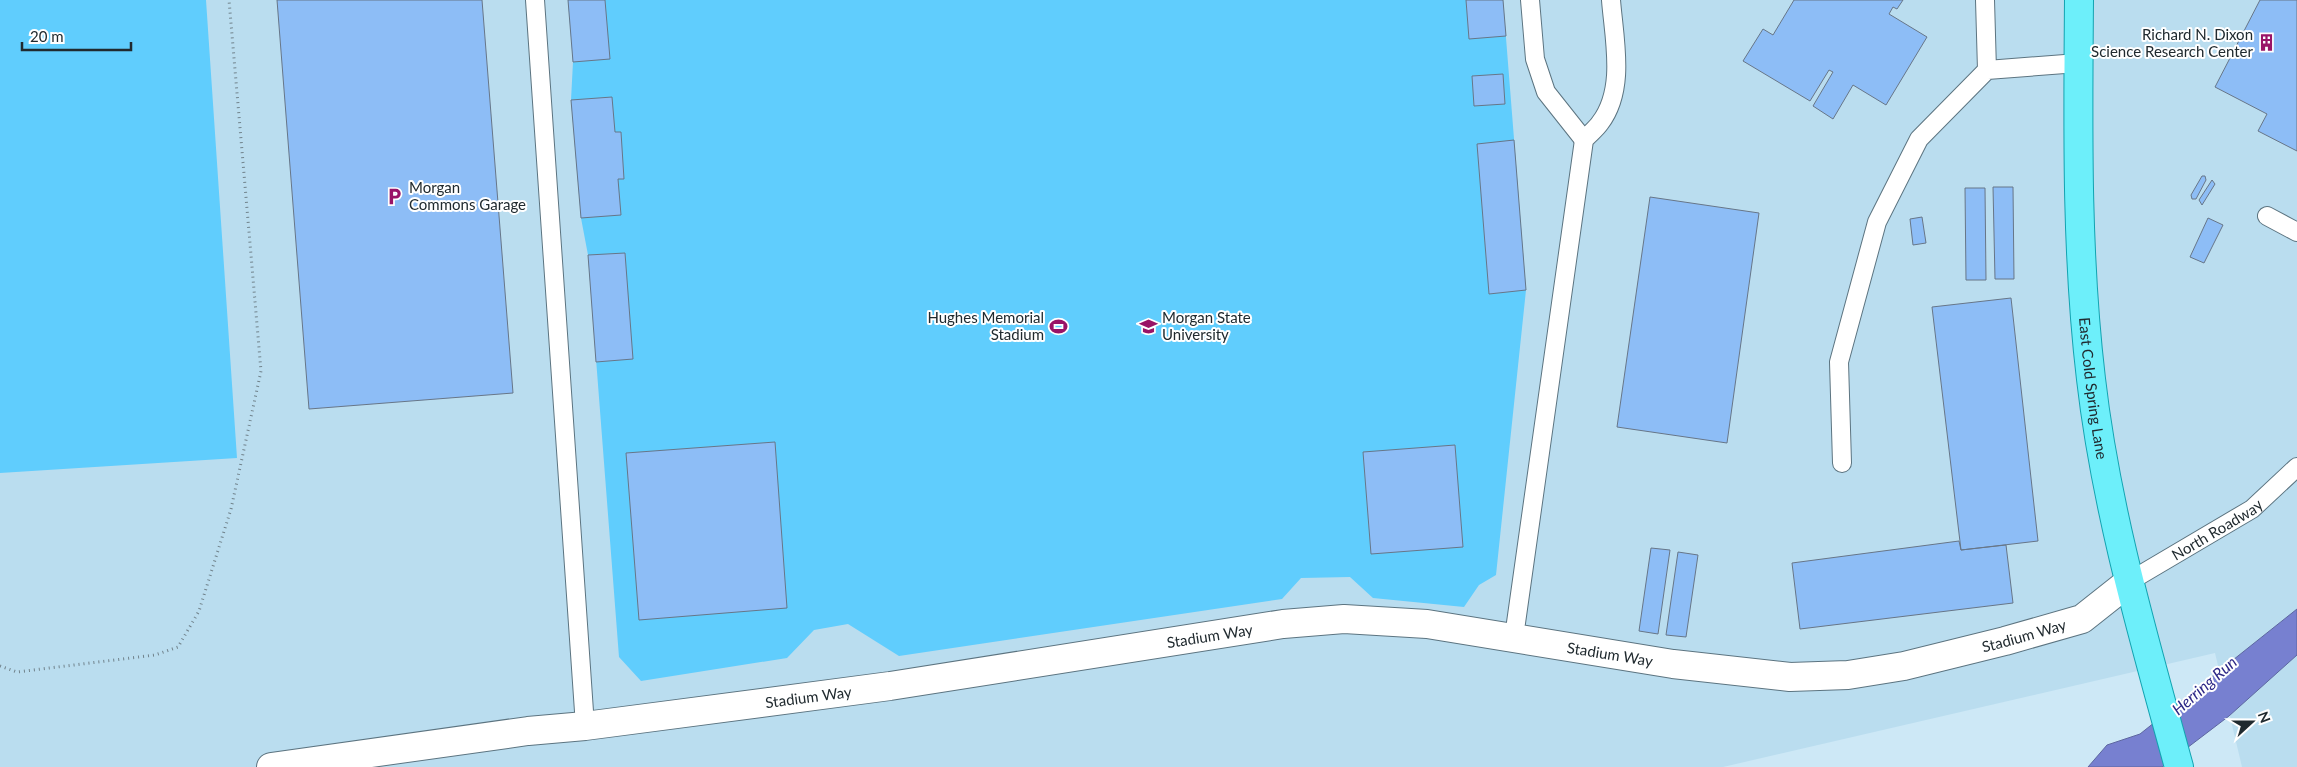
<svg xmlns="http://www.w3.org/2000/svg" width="2297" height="767" font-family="Lato,sans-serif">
  <rect width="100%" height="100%" fill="#cde8f6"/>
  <!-- built -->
  <path fill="#baddef" d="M0 0H2297V767H2242L2215 653 1723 767H0Z"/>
  <!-- green -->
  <path fill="#60cdfd" d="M0 0H206L237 458 0 473Z
    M568 0H1503L1526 290 1496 575 1479 585 1464 607 1373 598 1350 577 1301 578 1282 599 899 656 848 624 814 630 787 658 641 681 619 657 588 255 581 218 571 100 573 62Z"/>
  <!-- water -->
  <path fill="#7780d0" stroke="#5d66a0" d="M2297 609V655L2229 716 2162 767H2088L2107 745 2140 734Z"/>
  <!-- building -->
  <path fill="#8dbdf6" stroke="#677688" d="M277 0H482L513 393 309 409Z
    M568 0H605L610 59 573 62Z
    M1466 0H1503L1506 36 1469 39Z
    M1794 0H1903L1897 9 1893 7 1889 14 1927 37 1886 105 1853 85 1833 119 1813 106 1833 72 1829 70 1810 101 1743 61 1763 29 1773 35Z
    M2260 0H2297V151L2258 131 2267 114 2215 87Z
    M1503 74 1505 104 1474 106 1472 76Z
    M612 97 615 132H621L624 179H618L621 215 581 218 571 100Z
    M1514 140 1526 290 1489 294 1477 144Z
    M2202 176H2205L2206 180 2196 199H2192L2191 195Z
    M2212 180 2215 184 2202 205 2199 200Z
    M1993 187H2013L2014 279H1995Z
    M1965 188H1985L1986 280H1966Z
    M1650 197 1759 213 1727 443 1617 427Z
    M1922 217 1926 243 1913 245 1910 219Z
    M2208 218 2223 225 2204 263 2190 257Z
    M625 253 633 359 596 362 588 255Z
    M2011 298 2038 541 1961 550 1932 307Z
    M775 442 787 608 639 620 626 453Z
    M1455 445 1463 547 1371 554 1363 452Z
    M1959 541 1961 550 2006 545 2013 603 1800 629 1792 563Z
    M1651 548 1670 550 1658 634 1639 631Z
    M1678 552 1698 555 1686 637 1666 635Z"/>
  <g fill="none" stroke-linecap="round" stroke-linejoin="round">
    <defs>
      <g id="lane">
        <path d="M535 0 585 726"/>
        <path d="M1530 0 1535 59 1546 92 1584 140"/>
        <path d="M1985 0 1987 70"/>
        <path d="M2267 216 2297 232"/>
        <path d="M1842 463 1839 362 1877 222 1919 139 1987 70 2078 63"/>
        <path id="s1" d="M2130 581 2252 509 2297 467"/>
        <path d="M1514 637 1584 140C1589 134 1596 129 1600 123 1626 89 1614 39 1611 0"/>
      </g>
      <g id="street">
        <path id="s2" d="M271 767 528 731 585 726 890 686 1283 624 1344 619 1427 624 1673 664 1790 677 1848 675 1904 666 2005 641 2082 619 2130 581"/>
      </g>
      <g id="primary">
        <path id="s3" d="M2079 0C2078 126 2076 253 2091 379 2106 510 2144 639 2179 767"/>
      </g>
    </defs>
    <!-- lane casing -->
    <use href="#lane" stroke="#5c7480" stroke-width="20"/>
    <!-- street casing -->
    <use href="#street" stroke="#5c7480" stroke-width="30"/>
    <!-- primary casing -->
    <use href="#primary" stroke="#13a3b1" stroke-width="30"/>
    <!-- path -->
    <path stroke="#71838c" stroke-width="3" stroke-dasharray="1 4" stroke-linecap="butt" d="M0 666 17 672 155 655 178 647 199 611 231 509 261 371 229 0"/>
    <!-- lane -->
    <use href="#lane" stroke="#fff" stroke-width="18"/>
    <!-- street -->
    <use href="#street" stroke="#fff" stroke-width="28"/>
    <!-- primary -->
    <use href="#primary" stroke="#6deffa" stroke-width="28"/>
  </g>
  <!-- icons -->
  <defs>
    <symbol id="building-bare" viewBox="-9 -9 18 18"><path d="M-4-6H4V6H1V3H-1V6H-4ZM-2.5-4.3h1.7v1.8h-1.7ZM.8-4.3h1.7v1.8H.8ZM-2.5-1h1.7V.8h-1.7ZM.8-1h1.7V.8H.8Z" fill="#991367" stroke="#fff" stroke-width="2.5" paint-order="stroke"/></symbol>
    <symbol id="parking-bare" viewBox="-9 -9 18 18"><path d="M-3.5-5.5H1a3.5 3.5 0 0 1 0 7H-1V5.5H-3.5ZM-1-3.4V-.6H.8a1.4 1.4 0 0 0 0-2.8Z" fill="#991367" stroke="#fff" stroke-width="2.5" paint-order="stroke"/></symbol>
    <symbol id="stadium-bare" viewBox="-9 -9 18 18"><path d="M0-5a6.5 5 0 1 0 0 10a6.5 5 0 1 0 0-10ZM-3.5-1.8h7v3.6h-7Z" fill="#991367" stroke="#fff" stroke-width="2.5" paint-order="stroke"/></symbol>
    <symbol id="university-bare" viewBox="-9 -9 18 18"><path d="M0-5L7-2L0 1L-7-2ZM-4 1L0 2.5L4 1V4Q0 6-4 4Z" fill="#991367" stroke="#fff" stroke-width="2.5" paint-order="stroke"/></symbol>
  </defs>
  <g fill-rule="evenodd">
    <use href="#building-bare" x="2254" y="30" width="25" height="25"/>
    <use href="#parking-bare" x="382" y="184" width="25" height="25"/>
    <use href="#stadium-bare" x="1046" y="314" width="25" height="25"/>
    <use href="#university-bare" x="1136" y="314" width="25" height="25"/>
  </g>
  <g text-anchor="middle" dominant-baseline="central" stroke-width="4" stroke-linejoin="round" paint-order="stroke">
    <!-- poi labels -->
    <g font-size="15" fill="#202a2f" stroke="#fff" text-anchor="end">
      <text x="2253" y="34">Richard N. Dixon<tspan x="2253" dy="17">Science Research Center</tspan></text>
      <text x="409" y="187" text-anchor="start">Morgan<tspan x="409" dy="17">Commons Garage</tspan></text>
      <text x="1044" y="317">Hughes Memorial<tspan x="1044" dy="17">Stadium</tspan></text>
      <text x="1162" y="317" text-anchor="start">Morgan State<tspan x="1162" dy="17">University</tspan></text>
    </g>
    <!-- street labels -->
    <g font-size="15" fill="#202a2f" stroke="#fff">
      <text stroke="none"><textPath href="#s3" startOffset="389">East Cold Spring Lane</textPath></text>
      <text stroke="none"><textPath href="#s1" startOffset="101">North Roadway</textPath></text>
      <text stroke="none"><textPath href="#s2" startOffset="1772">Stadium Way</textPath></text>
      <text stroke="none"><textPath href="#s2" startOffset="948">Stadium Way</textPath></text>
      <text stroke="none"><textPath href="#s2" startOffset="1352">Stadium Way</textPath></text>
      <text stroke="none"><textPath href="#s2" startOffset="542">Stadium Way</textPath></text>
    </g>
    <!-- water labels -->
    <g font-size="16" font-style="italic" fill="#2c2786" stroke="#fff">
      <text transform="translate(2204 685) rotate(-41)">Herring Run</text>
    </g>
  </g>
  <!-- north arrow -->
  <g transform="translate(2252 722) rotate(69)" stroke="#ffffff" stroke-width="4" paint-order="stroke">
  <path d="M0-4L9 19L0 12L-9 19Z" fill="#202a2f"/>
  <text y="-8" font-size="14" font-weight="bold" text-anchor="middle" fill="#202a2f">N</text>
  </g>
  <!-- scale -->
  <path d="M22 42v8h109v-8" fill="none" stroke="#202a2f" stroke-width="2.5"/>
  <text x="30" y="42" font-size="15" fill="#202a2f" stroke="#ffffff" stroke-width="4" paint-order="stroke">20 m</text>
</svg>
